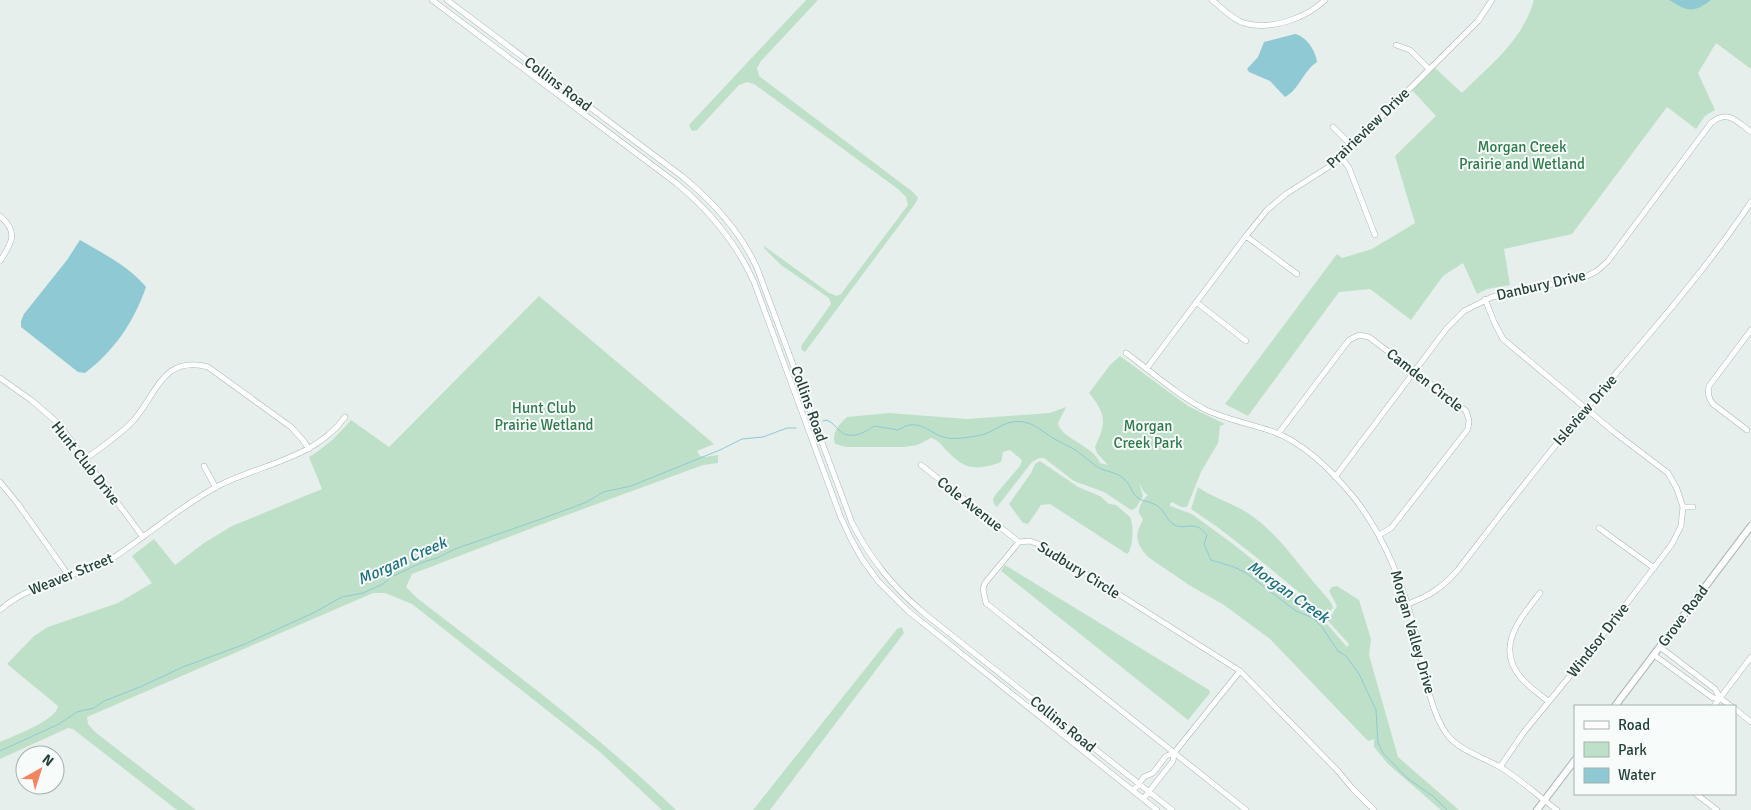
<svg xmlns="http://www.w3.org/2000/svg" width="1751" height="810" font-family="Signika,sans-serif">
  <rect width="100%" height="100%" fill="#e6efeb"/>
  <!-- green -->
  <path fill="#bfe0c8" d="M806 0H818L761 61 757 68 759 76 913 192 918 198 915 204 805 352 802 350 801 346 831 304 829 298 781 265 764 248V246L829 293 837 296 841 294 908 205 906 197 898 189 754 84 747 82 739 85 697 130 692 131 689 125Z
    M1534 0H1751V69L1716 43 1698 73 1715 110 1705 116 1696 129 1667 107 1572 234 1504 249 1510 285 1487 289 1477 294 1463 263 1443 276 1411 320 1370 289 1339 292 1248 416 1225 404 1337 254 1342 258 1372 249 1415 223 1395 156 1436 116 1412 90 1435 68 1462 93C1492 63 1522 41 1534 0Z
    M539 296 714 444 697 451 700 456 705 457 718 455V463L703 465 556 519 412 574 406 587 417 598C505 666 595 732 676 810H662L600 752 412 604 385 593H373L87 717 88 724 95 732 196 810H177L73 729 68 728 0 759V742C13 736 57 720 58 706L7 664 34 636 48 627 118 603 152 583 132 556 154 539 175 565 204 543 232 526 322 489 309 457C326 447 338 435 351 420L389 447Z
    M1120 356 1188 406 1225 424 1220 426 1218 443 1201 472 1187 507H1181L1172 502 1170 504V506L1192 514 1233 544 1313 608 1347 647 1349 644 1328 621 1337 606 1329 591 1332 587 1337 586 1359 600 1371 639 1369 655 1398 757 1459 810H1441L1388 764 1374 747V739L1368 741 1270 639 1224 605 1189 585 1148 557C1136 544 1134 535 1143 520 1142 517 1140 515 1139 513 1138 507 1144 498 1148 495L1144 492 1139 483 1143 496 1136 508 1131 510 1104 492 1074 481 1044 458H1039L1032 462 997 507 994 504 993 499 996 494 1020 466 1022 460 1010 450 1003 452 1001 462C992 466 975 470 965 465 960 463 953 457 949 453 942 447 941 441 931 438L917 445 904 447H846L835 444C831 434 839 424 847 417L889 413 967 419 1050 413 1066 407 1058 423C1061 439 1093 445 1100 463L1108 465 1097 453 1095 447C1106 423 1107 415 1089 393L1110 365Z
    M1040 461 1078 487 1100 496 1109 504 1116 505 1130 517C1134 526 1133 543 1129 552L1127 554 1050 504 1041 505 1028 524 1023 523 1009 504 1031 473 1035 464Z
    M1198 487C1213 498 1233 503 1249 514 1275 531 1292 556 1312 580 1317 587 1331 600 1333 607L1326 618 1311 602 1256 557 1216 526 1191 509Z
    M1005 565 1209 690 1210 693 1188 720 1001 571Z
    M902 627 904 633 770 810H753L897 629Z"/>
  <!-- water -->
  <path fill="#8ec9d4" d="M1669 0H1711C1693 14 1687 11 1669 0Z
    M1295 34C1306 36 1316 51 1317 62 1303 71 1299 90 1285 97L1270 81 1249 72 1247 69 1258 57 1264 42Z
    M80 240C102 253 130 267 146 287 134 322 114 351 85 373L78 372 21 327V321L24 314 67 260Z"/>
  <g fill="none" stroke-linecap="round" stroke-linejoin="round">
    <!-- stream -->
    <path stroke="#8ec9d4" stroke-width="1" d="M823 421 827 420C833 423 835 426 840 431 849 440 865 433 874 426L898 430C920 416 928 434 947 438 953 440 979 436 985 434 998 429 1007 419 1024 422 1035 424 1043 432 1053 438 1061 443 1069 446 1077 451 1085 457 1092 464 1101 469 1109 472 1119 473 1125 480 1131 485 1131 493 1138 498 1144 502 1153 502 1159 507 1165 512 1166 519 1173 524 1186 532 1194 518 1207 535L1204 544 1211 560 1234 567 1246 573 1296 611 1313 618 1322 627 1338 651 1346 656 1359 674 1376 710 1378 743 1383 753 1407 778 1434 797 1447 810
      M0 751 59 724 77 712 94 708 104 701 140 687 183 667 245 644 313 613 342 597 363 593 383 584 391 577 423 562 437 558 455 549 544 518 587 502 603 492 631 486 720 450 742 439 763 437 787 428H796"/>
    <defs>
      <path id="minor" d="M432 0 676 183C710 211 736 242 754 282L841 518 850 537 862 559 878 581 908 611 1157 810
        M447 0 683 177C714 203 740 231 757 268L852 523C871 560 893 587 925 614L1172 810
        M1212 0C1222 8 1233 20 1244 23 1271 31 1306 18 1325 0
        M1396 45 1410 50 1429 69
        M1333 127 1352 146
        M1341 157 1349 168 1375 235
        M0 216C19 232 12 243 0 261
        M1246 236 1297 274
        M1485 299 1494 322 1503 339 1614 432 1668 473 1677 489 1683 507 1681 526 1672 544 1592 649 1524 732 1500 767
        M1196 302 1246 341
        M1126 353C1152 372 1177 395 1206 410 1228 420 1251 424 1274 432 1306 444 1334 473 1355 499 1387 540 1405 589 1417 639 1423 666 1430 711 1446 733 1459 751 1481 756 1500 767 1520 779 1538 796 1557 810
        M1147 368 1246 236 1267 210 1286 194 1330 166 1341 157 1478 21 1492 0
        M0 378 31 400 58 423 143 537
        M1747 430 1713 404C1708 398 1708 393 1709 386L1751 330
        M1278 434 1349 340 1359 335 1369 337 1466 411 1469 420 1468 429 1399 518 1391 528 1379 535
        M85 459C102 447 120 435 134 420 157 393 163 355 208 367L291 427 302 439 309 449
        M921 465 1019 542
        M204 466 216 488
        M1335 477 1447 328 1464 311 1492 297 1585 277 1597 271 1608 261 1711 123C1727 109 1737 121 1751 132
        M0 482 18 504 69 576
        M1683 507H1693
        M1599 528 1654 568
        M1540 593C1519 620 1493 649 1524 681 1531 688 1540 695 1548 701
        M1408 604C1429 596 1442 588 1457 571 1499 517 1540 462 1585 410 1642 342 1702 276 1751 202
        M0 610C30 584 69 579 103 563 119 556 131 545 144 536 169 518 193 499 220 485 262 464 316 458 345 417
        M1660 647 1715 689 1720 698 1731 706
        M1654 655 1713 698H1720
        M1714 706 1751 657
        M1735 709 1751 722
        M1133 791 1144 777 1153 773 1166 756 1174 753 1240 671
        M1696 794 1717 810
        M1143 799 1173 761 1174 753
        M1246 810 986 603 983 589 985 583 1019 542 1030 541 1041 545 1240 671 1338 771 1352 788 1374 810"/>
      <path id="tertiary" d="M1615 706 1751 526
        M1537 810 1575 760"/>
    </defs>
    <!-- minor casing -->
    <use href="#minor" stroke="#a8b8b2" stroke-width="6"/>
    <!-- tertiary casing -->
    <use href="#tertiary" stroke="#a8b8b2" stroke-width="8"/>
    <!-- minor -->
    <use href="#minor" stroke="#fff" stroke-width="5"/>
    <!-- tertiary -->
    <use href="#tertiary" stroke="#fff" stroke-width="6"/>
  </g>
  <g text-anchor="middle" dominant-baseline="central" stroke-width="4" stroke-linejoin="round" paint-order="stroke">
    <!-- street labels -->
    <g font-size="15" fill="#24423a" stroke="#f7fbf9">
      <text transform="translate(558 84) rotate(37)">Collins Road</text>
      <text transform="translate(1368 128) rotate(-44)">Prairieview Drive</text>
      <text transform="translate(1541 285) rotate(-13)">Danbury Drive</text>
      <text transform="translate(1425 380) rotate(38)">Camden Circle</text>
      <text transform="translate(809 404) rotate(70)">Collins Road</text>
      <text transform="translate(1585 410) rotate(-49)">Isleview Drive</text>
      <text transform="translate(86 463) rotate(52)">Hunt Club Drive</text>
      <text transform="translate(970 504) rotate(38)">Cole Avenue</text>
      <text transform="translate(1079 570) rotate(32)">Sudbury Circle</text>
      <text transform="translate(71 574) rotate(-22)">Weaver Street</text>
      <text transform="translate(1683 616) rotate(-53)">Grove Road</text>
      <text transform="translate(1413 632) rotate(74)">Morgan Valley Drive</text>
      <text transform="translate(1598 640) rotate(-52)">Windsor Drive</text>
      <text transform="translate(1063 724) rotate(39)">Collins Road</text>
    </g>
    <!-- park labels -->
    <g font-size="15" fill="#2d7a4b" stroke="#f7fbf9">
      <text x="1522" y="147">Morgan Creek<tspan x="1522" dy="17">Prairie and Wetland</tspan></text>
      <text x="544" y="408">Hunt Club<tspan x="544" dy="17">Prairie Wetland</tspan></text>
      <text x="1148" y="426">Morgan<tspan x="1148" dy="17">Creek Park</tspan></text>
    </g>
    <!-- water labels -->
    <g font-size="16" font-style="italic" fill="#1c6f80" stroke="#f7fbf9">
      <text transform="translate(402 561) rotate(-24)">Morgan Creek</text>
      <text transform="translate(1288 592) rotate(35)">Morgan Creek</text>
    </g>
  </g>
  <!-- legend -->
  <rect x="1574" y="705" width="162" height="90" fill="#f7fbf9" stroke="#a3b1ad"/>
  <rect x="1584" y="721" width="25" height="8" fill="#ffffff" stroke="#a3b1ad"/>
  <text x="1618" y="730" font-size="15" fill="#24423a">Road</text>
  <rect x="1584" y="742" width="25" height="15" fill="#bfe0c8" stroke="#a3b1ad"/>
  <text x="1618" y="755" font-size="15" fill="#24423a">Park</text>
  <rect x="1584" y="768" width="25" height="15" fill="#8ec9d4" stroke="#a3b1ad"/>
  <text x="1618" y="780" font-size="15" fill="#24423a">Water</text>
  <!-- north arrow -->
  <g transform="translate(40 770) rotate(39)"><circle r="24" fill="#f7fbf9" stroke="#a3b1ad"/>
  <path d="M0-4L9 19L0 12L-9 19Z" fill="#f4845f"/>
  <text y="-8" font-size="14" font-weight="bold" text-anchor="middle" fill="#24423a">N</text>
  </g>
</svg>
